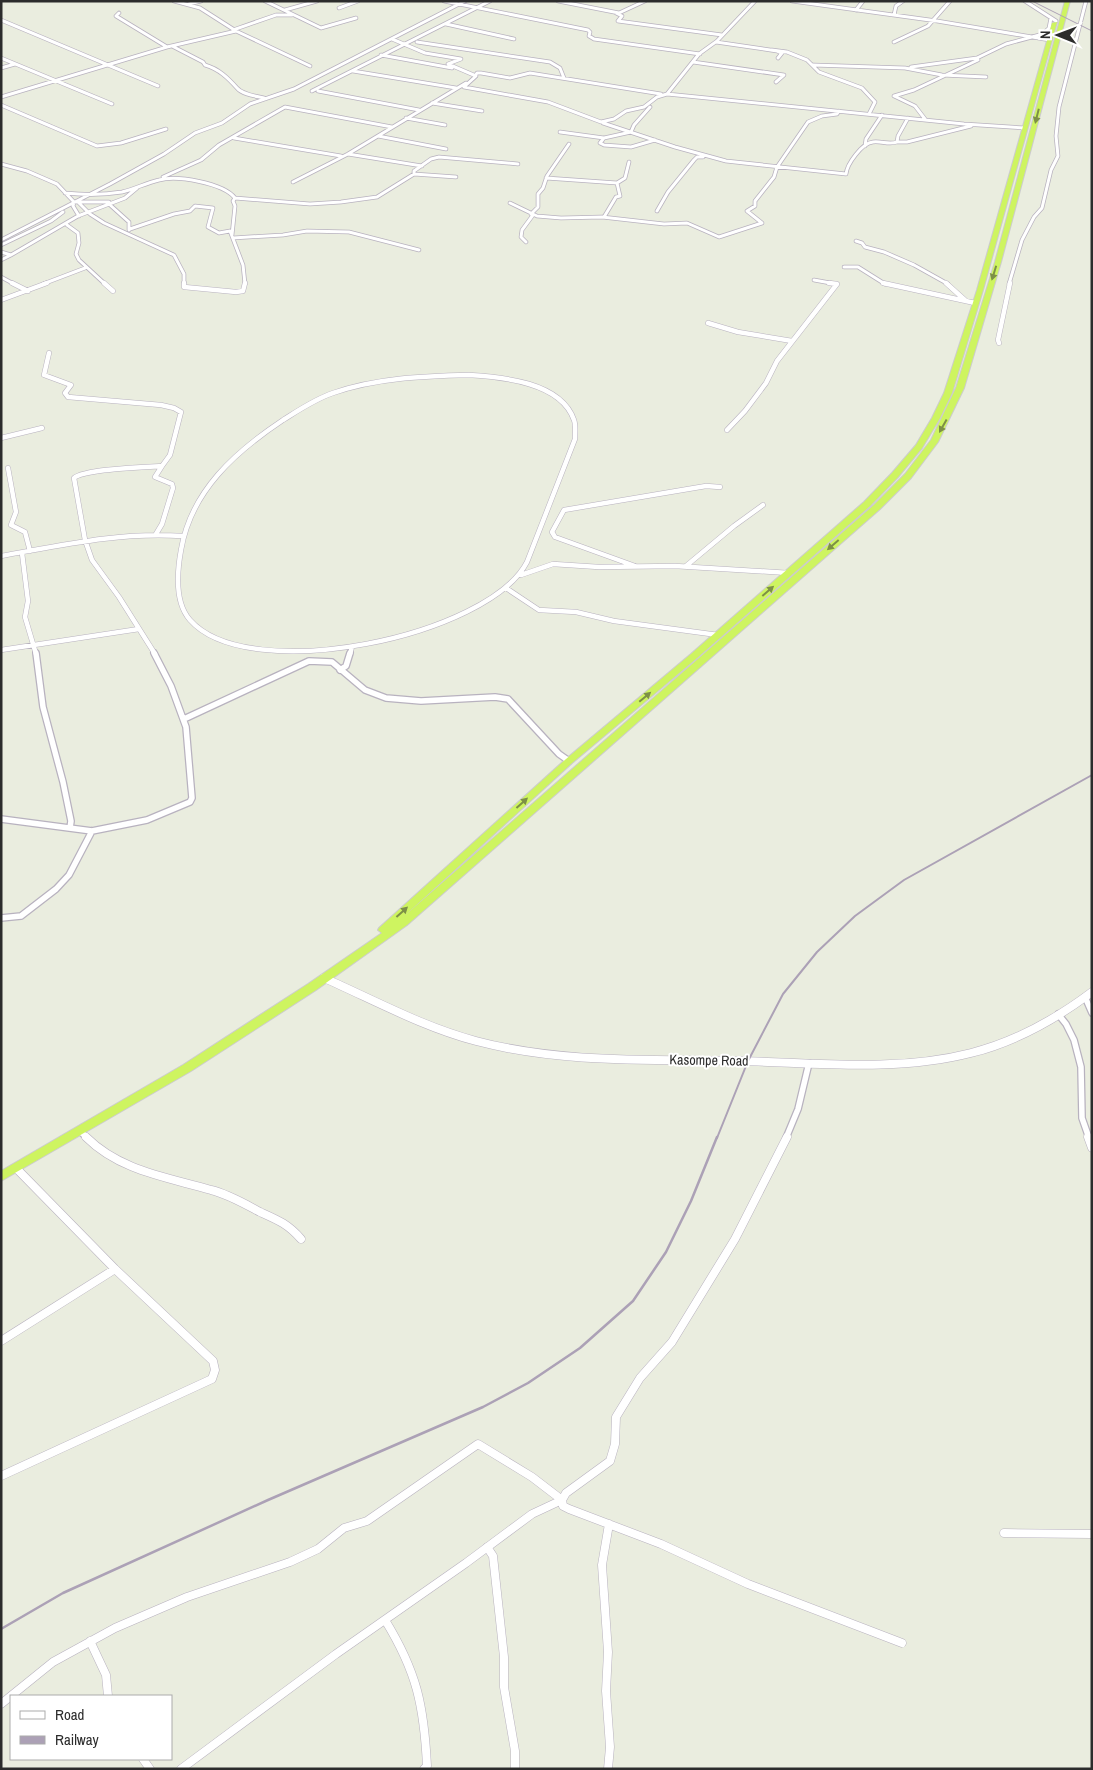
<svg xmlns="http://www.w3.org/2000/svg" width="1093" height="1770" font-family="'Archivo Narrow',sans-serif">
  <rect width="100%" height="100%" fill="#eaeddf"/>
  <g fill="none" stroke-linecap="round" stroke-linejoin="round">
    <defs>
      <path id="minor-far3" d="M174 1 200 8 236 31 310 66
        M265 1 321 28 356 18
        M444 1 588 30 590 32 589 36 594 39 700 54
        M558 1 619 13 645 1
        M792 1 937 21 1050 40
        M1025 1 1056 21
        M189 4 201 1
        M339 8 358 1
        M285 10 317 1
        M856 10 863 1
        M119 13 116 16 167 47
        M616 13 622 16 618 21 722 35
        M894 15 896 6 903 1
        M1 20 158 86
        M446 24 514 39
        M233 30 276 15H292
        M392 39 425 53 461 59 448 64 476 76 464 87 548 102 601 122 614 119 626 111 644 107 657 97 667 94 964 124 1025 128
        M417 42 550 62 560 68 564 78
        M716 42 777 51 782 53 778 58
        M894 42 928 26 950 1
        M172 46 203 62 205 65C219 69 228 78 237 88 243 95 256 96 264 98
        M772 50 787 52 807 60 819 72 862 88 875 102 869 114
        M381 55 452 68
        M1 58 112 104
        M693 62 784 75 776 82
        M813 65 905 68 942 75 986 77
        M911 67 977 58
        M1 68 15 64
        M353 71 456 88
        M475 76 477 73H481L510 78 530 73 661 94
        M312 91 490 1
        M318 91 419 110
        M667 94 699 54 717 41 755 1
        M1 97 167 47 236 31
        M432 103 482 111
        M1 105 97 146 121 143 166 129
        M406 118 445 125
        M925 119 915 106 894 96 914 90 978 60 977 58 1006 44 1043 34 1049 28 1051 18
        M603 123 675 147 726 161 846 174C847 164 862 143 873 142 882 141 889 145 897 142L898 136 908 118
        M560 132 604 138 631 132 634 125 650 107
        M378 136 446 149
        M234 138 341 156
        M604 138 600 143 604 145 631 147 655 140
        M897 142H907L971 126
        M865 146 866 139 882 115
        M348 154 422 166
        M1 164 27 171 57 184 74 202 73 206 79 216
        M414 174V171L431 159 439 157 518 164
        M163 177 201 160 219 145 285 107 392 127
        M546 178 617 183 620 196 616 197 604 217
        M293 182 348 154 466 83
        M617 183 625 178 629 162
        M65 193C84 195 104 195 122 192 135 189 146 183 159 180 177 175 223 183 235 198L310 204 341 202 377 197 414 174 456 177
        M76 202H109
        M78 202 90 214 104 223 174 255 184 274V284
        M510 203 537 216 561 218 602 217 664 224 687 223 719 237 762 223 747 211 755 206V201L774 177 777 167 808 122 822 116 837 114 839 111
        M109 204 129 222V230
        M657 211 668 192 694 160 697 157H703
        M531 214 538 207V194L543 188 547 176 569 144
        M67 225 78 233 79 243 76 254 79 260 105 284
        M130 229 174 214 190 211 195 206 213 208 208 227 219 233 230 231 243 265 245 284
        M232 235 235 206 233 201 235 198
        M233 238 283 235 307 231 349 232 419 250
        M1 240 110 184 164 154 195 133 222 123 250 104 294 89 465 1
        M856 241 862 243 865 247 884 252 914 265 948 284
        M526 242 521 237 522 230 533 215
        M1 245 51 221 63 212
        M1 252 11 255 78 216 125 198 137 188
        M1 260 11 255
        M844 267H858L885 284
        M1 277 14 284
        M814 280 836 284
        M43 284 85 268
        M1009 284 1022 240 1034 217 1042 208 1051 170 1058 156 1056 136 1059 107 1086 1"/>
      <path id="minor-far2" d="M12 283 28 291
        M104 283 113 291
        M184 283V287L236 292 243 291 245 283
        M883 283 975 303
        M946 283 966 301
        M1 300 47 283
        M708 323 738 332 792 341
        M999 343 998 340 1010 283
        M49 353 44 375 71 385 65 393 68 397 161 405 174 408 181 412 170 455 162 466C145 467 83 469 74 478L85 540 92 560 119 597 155 654
        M469 375C502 377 561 382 574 420 576 425 575 433 575 439L527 562C489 636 249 687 190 620 174 602 177 572 181 550 191 491 235 452 283 420 299 410 315 399 333 393 376 378 424 376 469 375Z
        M727 430 745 411 766 383 777 361 837 284 829 283
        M1 438 42 428
        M8 468 16 512 11 525 25 532 30 551
        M156 534 162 524 173 488 172 484 155 477 162 466
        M22 553 28 601 25 617 36 654
        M1 556C63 545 119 532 182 536
        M635 566 555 537 552 532 564 510 706 486 720 487
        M686 566 734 526 763 505
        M521 575 553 564 599 567 675 566 789 573
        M506 588 539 610 576 612 614 621 718 635
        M1 650 139 629
        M350 654 352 647"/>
      <path id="minor-far1" d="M36 653 43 707 63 782 71 821 70 828
        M340 670 346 666 350 653
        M184 719 309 661 332 662 365 690 386 698 421 701 495 697 508 699 559 754 569 761
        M1 819 92 831 147 820 190 802 192 798 186 727 171 686 154 653
        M1 918 21 916 56 889 69 875 92 831
        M1085 997 1092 1013
        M1058 1014 1066 1024 1074 1040 1081 1067 1082 1118 1089 1138
        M80 1131 87 1138
        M786 1138 798 1109 809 1063"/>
      <path id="minor" d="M86 1137C120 1171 167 1177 211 1190 228 1194 245 1204 260 1212 278 1220 288 1224 301 1239
        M1088 1137 1092 1148
        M1 1341 115 1269
        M1 1476 212 1379 215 1370 213 1361 115 1269 16 1168
        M1004 1533 1092 1534
        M487 1547 493 1556 504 1657V1687L515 1751V1769
        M385 1620C417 1672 424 1706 427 1766L424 1769
        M90 1641 106 1675 108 1696
        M1 1704 53 1662 115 1628 187 1597 290 1562 318 1549 344 1528 367 1521 478 1444 532 1477 562 1500 563 1506 569 1509 661 1544 748 1584 902 1643
        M143 1759 150 1769
        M181 1769 336 1654 466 1563 532 1514 562 1500 566 1493 610 1461 615 1444 616 1417 640 1378 672 1342 735 1239 787 1137
        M608 1769 610 1747 606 1691 608 1652 602 1565 609 1524"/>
      <path id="tertiary" d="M324 978C374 1000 423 1027 476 1041 563 1064 654 1059 743 1061 819 1063 897 1072 971 1053 1015 1042 1056 1019 1092 992"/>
      <path id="trunk" d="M1065 1H1070L1001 262 964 388 938 442 911 478 880 509 407 925 316 990 191 1071 1 1181V1171L183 1065 308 984 382 933 378 930 379 928 566 759 691 654 864 502 892 473 916 445 932 418 944 393 977 290 1052 23 1057 22 983 290 952 393 940 418 922 448 898 477 870 506 697 658 572 763 401 919 874 505 905 474 931 440 956 388 995 262Z"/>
    </defs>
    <!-- minor-far3 casing -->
    <use href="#minor-far3" stroke="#b8b2bf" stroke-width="4.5"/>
    <!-- minor-far2 casing -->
    <use href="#minor-far2" stroke="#b8b2bf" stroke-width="5.5"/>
    <!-- minor-far1 casing -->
    <use href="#minor-far1" stroke="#b8b2bf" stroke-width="8"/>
    <!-- minor casing -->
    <use href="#minor" stroke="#b8b2bf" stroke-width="9"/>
    <!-- tertiary casing -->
    <use href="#tertiary" stroke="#b8b2bf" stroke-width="9"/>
    <!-- trunk casing -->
    <use href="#trunk" stroke="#ccc" stroke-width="2"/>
    <!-- minor-far3 -->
    <use href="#minor-far3" stroke="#fff" stroke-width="3"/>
    <!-- minor-far2 -->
    <use href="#minor-far2" stroke="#fff" stroke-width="4.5"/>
    <!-- minor-far1 -->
    <use href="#minor-far1" stroke="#fff" stroke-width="5.5"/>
    <!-- minor -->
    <use href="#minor" stroke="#fff" stroke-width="8"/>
    <!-- tertiary -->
    <use href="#tertiary" stroke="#fff" stroke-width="8"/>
    <!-- trunk -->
    <use href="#trunk" fill="#cef460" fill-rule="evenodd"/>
    <!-- rail-far2 -->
    <path stroke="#aca1b6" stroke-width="1" d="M1032 1 1092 31"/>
    <!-- rail-far1 -->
    <path stroke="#aca1b6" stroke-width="2" d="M717 1138 748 1061 783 994 817 952 855 916 904 880 1092 775"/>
    <!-- rail -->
    <path stroke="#aca1b6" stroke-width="2.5" d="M1 1629 63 1593 268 1500 483 1407 528 1383 580 1348 633 1301 666 1252 691 1201 717 1137"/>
  </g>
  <!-- one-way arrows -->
  <defs><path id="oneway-solid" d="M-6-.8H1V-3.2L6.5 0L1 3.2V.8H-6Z" transform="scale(1.25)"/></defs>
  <g fill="#7d9046">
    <use href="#oneway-solid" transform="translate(1037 116) rotate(104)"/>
    <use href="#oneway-solid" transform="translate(994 273) rotate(107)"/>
    <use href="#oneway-solid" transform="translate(943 426) rotate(119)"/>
    <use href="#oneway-solid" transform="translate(833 545) rotate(139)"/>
    <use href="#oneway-solid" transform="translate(768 591) rotate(-41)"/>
    <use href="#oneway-solid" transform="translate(645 697) rotate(-40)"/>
    <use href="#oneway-solid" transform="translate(522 803) rotate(-42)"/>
    <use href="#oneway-solid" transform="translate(402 912) rotate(-42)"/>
  </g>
  <g text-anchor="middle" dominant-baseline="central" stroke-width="4" stroke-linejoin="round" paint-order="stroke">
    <!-- street labels -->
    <g font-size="14" fill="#2c2c2c" stroke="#fff">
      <text transform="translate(709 1060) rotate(1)">Kasompe Road</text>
    </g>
  </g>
  <!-- border -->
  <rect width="1093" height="1770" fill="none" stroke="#2c2c2c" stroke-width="5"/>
  <!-- legend -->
  <rect x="10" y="1695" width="162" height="65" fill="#ffffff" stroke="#ababab"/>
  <rect x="20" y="1711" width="25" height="8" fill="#ffffff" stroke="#ababab"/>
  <text x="55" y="1720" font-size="15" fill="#2c2c2c">Road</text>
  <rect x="20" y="1736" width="25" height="8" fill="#aca1b6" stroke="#ababab"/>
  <text x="55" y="1745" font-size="15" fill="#2c2c2c">Railway</text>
  <!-- north arrow -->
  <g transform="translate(1058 35) rotate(271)" stroke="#ffffff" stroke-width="4" paint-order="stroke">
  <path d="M0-4L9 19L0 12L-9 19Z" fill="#2c2c2c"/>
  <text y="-8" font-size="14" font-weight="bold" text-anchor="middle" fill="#2c2c2c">N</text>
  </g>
</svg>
